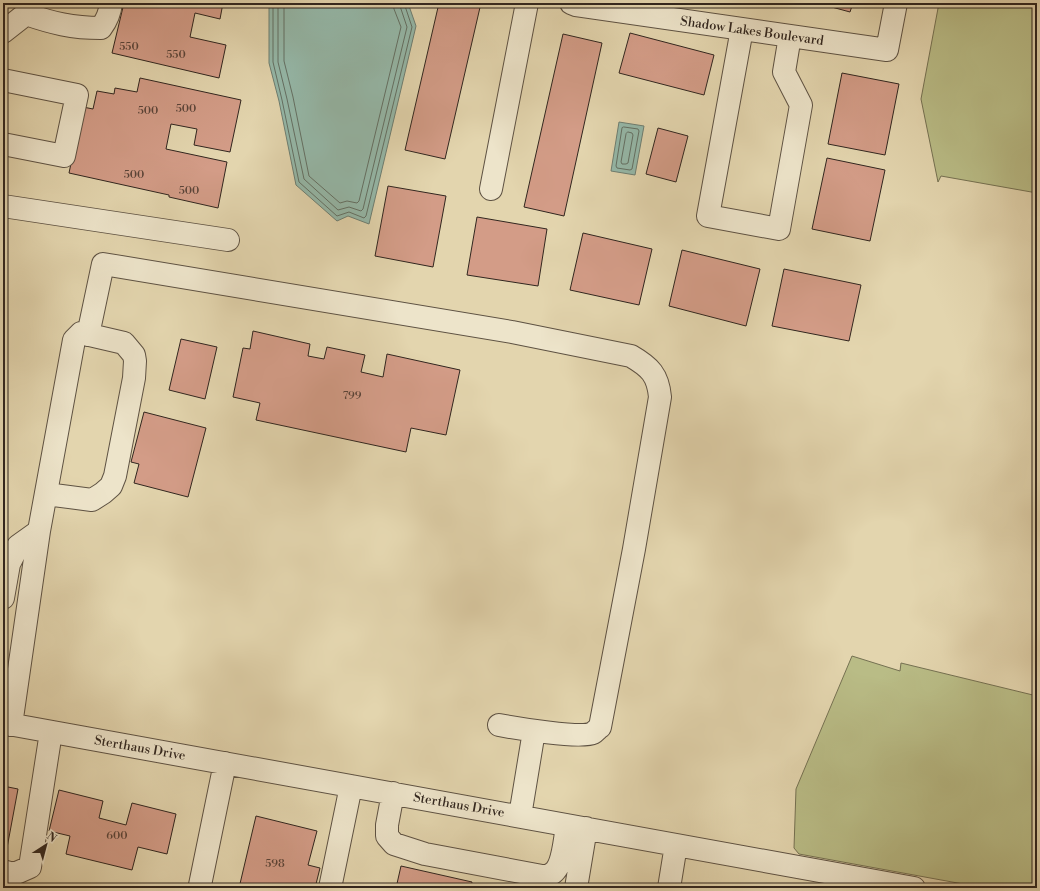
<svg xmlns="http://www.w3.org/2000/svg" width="1040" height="891" font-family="'Libre Bodoni',serif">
  <rect width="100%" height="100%" fill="#e3d5ae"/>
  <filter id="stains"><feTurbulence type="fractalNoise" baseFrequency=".005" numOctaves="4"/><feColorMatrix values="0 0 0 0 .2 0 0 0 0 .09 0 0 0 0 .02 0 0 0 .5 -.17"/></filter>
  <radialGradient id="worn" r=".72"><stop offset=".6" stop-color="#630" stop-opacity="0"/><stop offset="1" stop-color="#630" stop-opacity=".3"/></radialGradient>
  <!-- green -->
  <path fill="#b9bc86" stroke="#757152" d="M939 3H1037V193L941 176 938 182 921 99Z
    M852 656 900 671 901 663 1037 696V888H985L799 854 794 848 796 789Z"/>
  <!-- water -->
  <path fill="#95b9aa" stroke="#6d7e72" d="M269 3H408L416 26 369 224 348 216 337 221 296 185 279 101 269 63Z
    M619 122 644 126 635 175 611 171Z"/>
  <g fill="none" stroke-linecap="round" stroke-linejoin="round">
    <!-- shore -->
    <path stroke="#637064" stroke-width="1" d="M273 3V62L282 100 299 182 337 216 349 212 364 218 366 216 412 27 404 3
      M278 3V62L287 99 304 179 338 210 349 207 361 211 363 209 407 27 399 3
      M284 3V61L293 97 309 176 340 203 347 201 357 203 359 201 401 27 394 9 393 3
      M624 127 638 129 639 131 632 169 630 170 617 168 616 166 622 128Z
      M628 132 632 133 633 135 628 163 626 164H622L621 162 626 134Z"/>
  </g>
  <!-- building -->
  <path fill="#d39c87" stroke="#31261f" d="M124 3 141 7 142 3H223L220 19 195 13 190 37 226 45 219 78 112 53Z
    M439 3H481L445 159 405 150Z
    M817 3H853L850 12Z
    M630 33 714 55 704 95 619 73Z
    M563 34 602 43 564 216 524 207Z
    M842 73 899 84 885 155 828 144Z
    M140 78 241 100 230 152 194 145 197 129 171 124 166 149 227 162 218 208 169 197V195L69 173 83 107 93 109 97 91 114 94 115 88 137 92Z
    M658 128 688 136 676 182 646 174Z
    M827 158 885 170 870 241 812 229Z
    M388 186 446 196 433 267 375 256Z
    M477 217 547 229 538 286 467 275Z
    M583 233 652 249 639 305 570 290Z
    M682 250 760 269 746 326 669 306Z
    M784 269 861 285 849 341 772 326Z
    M253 331 310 344 308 356 324 359 327 347 365 355 361 372 383 377 387 354 460 370 446 435 411 428 406 452 256 420 260 403 233 397 243 348 250 349Z
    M181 339 217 347 205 399 169 390Z
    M144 412 206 428 188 497 134 483 139 464 131 462Z
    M3 786 18 789 7 848 3 847Z
    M59 790 103 801 99 818 126 825 132 803 176 814 167 854 138 847 132 870 66 854 70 836 49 831Z
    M256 816 317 831 308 865 320 868 315 888H239Z
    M401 866 472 882 471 888H396Z"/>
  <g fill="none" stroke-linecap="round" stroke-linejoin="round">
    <defs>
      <path id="minor" d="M571 3 576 5 887 50 896 3
        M26 14C52 23 72 28 101 28 107 20 110 13 111 3
        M742 29 708 216 779 229 801 105 784 72 790 36
        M3 32 26 14
        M3 80 77 95 64 156 3 144
        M491 189 527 3
        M3 206 228 240
        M88 335 103 264 512 332 631 356C650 367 658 375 660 397L634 549 600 727C598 728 595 732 593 733 581 739 515 728 499 725
        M39 531 74 340 81 333 124 343 134 355 135 361 134 378 115 476 111 486 103 493 92 500 46 494
        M3 598 9 564 18 546 39 531 11 725
        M3 723 914 888
        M393 793 387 825V836L394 844 425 854 542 876C545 876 549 876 551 874 563 868 565 838 567 825
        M520 816 534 731
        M3 871 14 874 30 867 51 732
        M201 888 200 885 225 763
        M330 888 351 786
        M576 888 586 828
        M669 888 676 845"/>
    </defs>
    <!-- minor casing -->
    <use href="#minor" stroke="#5e5243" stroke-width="24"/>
    <!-- minor -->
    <use href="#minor" stroke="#ede4ca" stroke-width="22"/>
  </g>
  <g text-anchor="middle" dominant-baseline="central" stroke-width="3.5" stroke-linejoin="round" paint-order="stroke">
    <!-- number labels -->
    <g font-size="11" fill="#5a4439">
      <text x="129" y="47">550</text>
      <text x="176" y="55">550</text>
      <text x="186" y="109">500</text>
      <text x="148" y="111">500</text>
      <text x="134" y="175">500</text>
      <text x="189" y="191">500</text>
      <text x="352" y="396">799</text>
      <text x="117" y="836">600</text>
      <text x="275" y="864">598</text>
    </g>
    <!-- street labels -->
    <g font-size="13" fill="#31261f" stroke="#ede4ca">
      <text transform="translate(752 31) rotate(8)">Shadow Lakes Boulevard</text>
      <text transform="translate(140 748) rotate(10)">Sterthaus Drive</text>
      <text transform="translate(459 805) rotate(10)">Sterthaus Drive</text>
    </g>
  </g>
  <!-- margin -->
  <rect width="1040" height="891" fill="none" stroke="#e3d5ae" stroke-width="16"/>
  <rect x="4" y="4" width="1032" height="883" fill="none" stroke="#31261f" stroke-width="2"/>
  <rect x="8" y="8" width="1024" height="875" fill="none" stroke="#31261f"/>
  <!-- north arrow -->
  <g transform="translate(46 845) rotate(36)" stroke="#ede4ca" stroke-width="3" paint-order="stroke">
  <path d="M0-3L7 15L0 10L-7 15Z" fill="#31261f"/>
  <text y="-6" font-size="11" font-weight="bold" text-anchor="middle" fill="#31261f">N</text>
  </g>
  <rect width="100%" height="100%" filter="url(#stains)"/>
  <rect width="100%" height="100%" fill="url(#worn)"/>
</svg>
